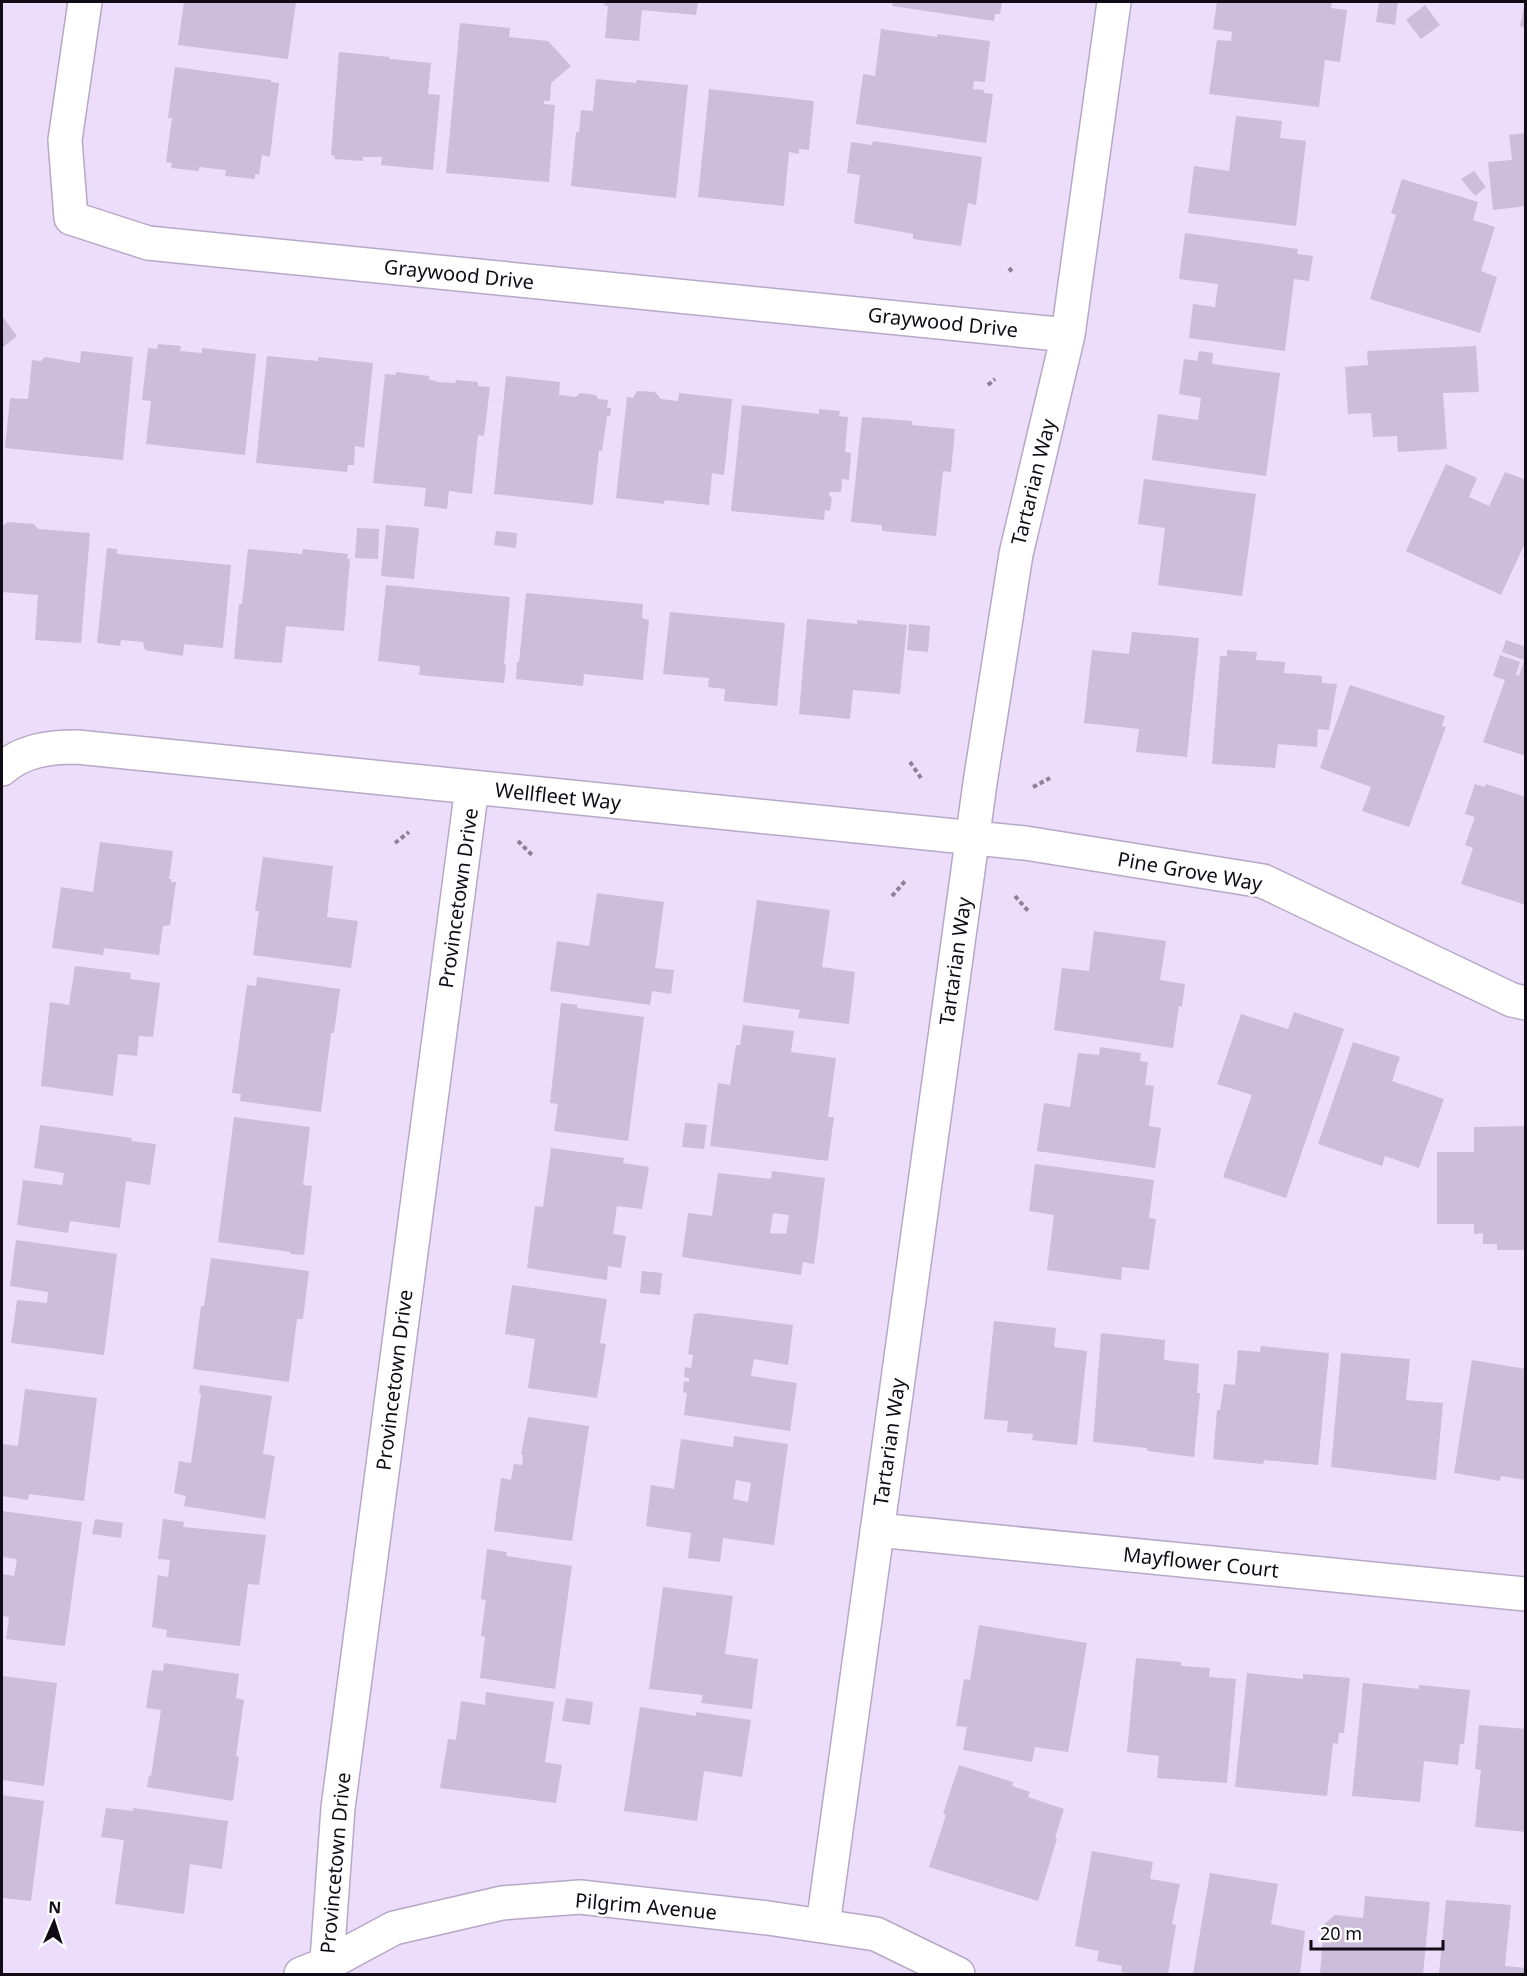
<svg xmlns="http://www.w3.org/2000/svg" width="1527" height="1976" font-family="'Noto Sans',sans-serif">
  <rect width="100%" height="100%" fill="#ecddfb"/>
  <!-- building -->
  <path fill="#ccbdda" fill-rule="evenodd" d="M184 2H296L288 59 178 45Z
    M605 2H698L696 15 642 10 639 41 605 38 608 6 604 5Z
    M893 2H1002L1000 14H995L994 21 892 6Z
    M1217 2H1332L1331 8 1347 10 1340 62 1325 60 1319 107 1209 94 1217 40 1231 41 1232 32 1213 29Z
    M1379 2H1398L1395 25 1376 22Z
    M1525 2H1526V28L1520 26Z
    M1425 5 1440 25 1421 39 1406 20Z
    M460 23 510 28 509 37 548 41 571 66 551 83 550 101H544V104L555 105 549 182 446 173Z
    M881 29 937 37V34L990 41 985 82 974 81 973 89 984 90V93L993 94 986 143 856 124 863 74 875 76Z
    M339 52 390 57V59L431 63 428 94 440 95 433 170 381 165 382 157H363V161L334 159 335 156 331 155Z
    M175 67 271 80V82L279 83 270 157 262 155 259 175 255 174V179L225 176 226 170 199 167V171L171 168 172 163 166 162 172 118H168Z
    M596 79 636 83 637 80 688 85 676 198 571 186 576 132H579L581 110 593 111Z
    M709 89 814 101 809 150 799 149V154L789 152 784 206 698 197Z
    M1236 116 1282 121 1280 138 1306 141 1296 226 1188 213 1194 166 1229 171Z
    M1526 133V206L1493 210 1488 162 1512 160 1509 135Z
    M873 141 982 157 976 205 968 203 961 246 913 239V234L854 223 860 175 847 173 851 142 872 145Z
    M1474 171 1486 187 1475 196 1461 179Z
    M1402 179 1478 202 1473 220 1495 227 1481 271 1497 277 1480 333 1370 299 1396 215 1391 213Z
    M1185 233 1298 249 1297 254 1313 256 1309 281 1294 279 1285 351 1189 338 1193 304 1215 307 1218 284 1179 279Z
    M2 316 17 336 2 348Z
    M158 344 181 346 180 351 202 353V348L256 354 245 455 146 444 151 401 142 400 148 348 157 349Z
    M1476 346 1479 392 1443 393 1447 449 1398 452 1397 436 1373 437 1371 413 1348 414 1345 367 1368 365 1367 351Z
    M81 351 133 357 123 460 5 448 10 398 28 399 32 360 41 361 45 357 80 363Z
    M1199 351 1213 353 1212 364 1280 373 1266 476 1152 460 1158 414 1198 420 1201 398 1179 394 1184 359 1197 361Z
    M267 356 318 361V357L373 363 364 448 355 446 354 465H348L347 472 256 463Z
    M396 372 429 376V379L437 382 455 383 456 380 478 382V386L490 387 484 436 478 435 472 494 449 491 447 509 424 506 426 488 373 483 385 374 396 375Z
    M506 376 560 382 559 395 576 397 580 393 596 395 598 399 608 400 607 408H611L610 416H607L602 451 599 450 593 505 494 494Z
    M637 391 655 392 661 399 678 401 679 393 732 399 724 475 712 473 709 505 665 500 664 504 616 498 627 397 633 398Z
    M742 405 819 414V409L840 411 839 416 848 417 845 452 851 453 849 480 842 479 841 492H830L829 496 832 497 830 511 825 510 824 520 731 511Z
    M862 417 912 421V425L955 429 951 472 943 471 936 536 882 531V525L851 522Z
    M1446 464 1477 478 1469 497 1489 506 1505 472 1526 480V541L1501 595 1406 551Z
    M1144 479 1256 494 1242 596 1158 585 1165 528 1138 524Z
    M8 522 34 524 38 529 90 533 81 643 35 640 38 595 2 592V526Z
    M386 525 419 528 414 579 381 576Z
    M357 528 379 529 378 559 355 558Z
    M496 531 517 533 516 548 494 545Z
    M107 548 117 549V554L231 565 223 648 184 644 183 656 145 650 143 642 121 640 120 646 97 643Z
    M248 549 302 554 303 549 348 554 347 559H350L344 631 286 626 282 663 234 659 239 604H242Z
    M386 585 510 597 504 664 506 665 504 683 419 675 420 666 378 661Z
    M526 593 643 604 642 618 649 620 643 680 584 674 583 686 516 679 517 662H519Z
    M670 612 785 623 777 706 724 701 725 689 708 687 709 678 663 674Z
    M807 619 857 624V620L907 625 900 694 853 690 850 719 799 714Z
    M909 624 930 626 928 652 907 650Z
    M1132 632 1199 638 1187 757 1136 752 1139 729 1084 723 1092 650 1129 654Z
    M1506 640 1526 647V756L1483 742 1505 680 1493 676 1500 655 1520 662 1516 675 1519 676 1524 660 1502 652Z
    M1227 650 1257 652 1256 660 1285 662 1284 673 1322 676V683L1337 684 1329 730 1318 729 1317 747 1278 744 1275 768 1212 764 1220 656H1227Z
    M1350 685 1445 716 1442 726 1446 727 1409 827 1362 811 1371 787 1320 768Z
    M1475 784 1485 787 1486 784 1526 797V905L1461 884 1473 848 1465 845 1475 817 1465 814Z
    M100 842 173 851 169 879H172L171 882H176L170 925 163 926 159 955 104 948 103 955 52 948 61 887 93 892Z
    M263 857 333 866 327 917 358 921 351 968 253 955 259 911H255Z
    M597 893 664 902 655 968 674 970 671 994 652 991 650 1005 550 991 557 941 589 946Z
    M757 900 830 910 822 967 855 972 849 1024 798 1018 800 1010 743 1002Z
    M1094 931 1166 941 1160 980 1185 984 1182 1007 1179 1006 1173 1048 1054 1030 1062 968 1089 971Z
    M75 966 131 973 130 979 160 983 153 1037 139 1036 137 1056 118 1054 113 1096 41 1086 50 1002 69 1005Z
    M257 977 340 989 334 1033H331L321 1112 240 1101 241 1094 232 1093 247 985 256 986Z
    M561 1003 578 1005 577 1008 644 1017 628 1141 554 1131 558 1104 550 1103Z
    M1294 1012 1344 1029 1286 1198 1223 1177 1252 1095 1217 1084 1241 1014 1288 1029Z
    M743 1025 794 1031 791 1052 836 1058 828 1117H834L828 1161 710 1146 718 1083 730 1085 736 1045H740Z
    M1353 1042 1400 1057 1392 1081 1444 1099 1419 1168 1385 1156 1382 1166 1318 1144Z
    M1100 1047 1141 1053 1140 1061 1148 1062 1145 1085 1154 1086 1149 1126 1161 1128 1155 1168 1037 1151 1044 1103 1070 1107 1078 1053 1099 1055Z
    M234 1117 310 1127 303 1185 312 1186 304 1255 290 1254 291 1252 218 1242Z
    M685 1123 707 1125 704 1149 682 1147Z
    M40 1125 132 1138 131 1141 156 1144 150 1185 126 1181 120 1228 70 1221 68 1233 17 1225 23 1180 62 1185 64 1173 34 1168Z
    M1526 1126V1250H1497V1244H1483V1233L1474 1234V1224H1437V1152H1474V1127Z
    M551 1148 624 1158 623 1163 649 1167 642 1209 617 1206 613 1234 626 1236 621 1268 608 1266 607 1280 527 1268 535 1206 543 1207Z
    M1035 1164 1154 1180 1149 1218 1156 1219 1149 1270 1122 1267 1121 1280 1047 1270 1054 1215 1029 1211Z
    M772 1171 825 1178 814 1264 803 1262 801 1275 682 1257 688 1213 712 1216 718 1173 771 1179ZM773 1213 789 1215 786 1234 770 1233Z
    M16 1240 117 1254 104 1355 11 1343 17 1300 47 1303 48 1292 10 1286Z
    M211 1258 309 1271 303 1319H297L289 1382 193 1369 201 1306H204Z
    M642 1271 662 1273 660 1295 640 1293Z
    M512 1285 607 1299 600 1343 606 1344 597 1398 528 1388 535 1339 505 1334Z
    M699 1313 793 1325 788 1365 754 1359 751 1376 797 1383 790 1431 684 1415 687 1393 683 1392 684 1381 689 1382V1378L684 1377 685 1367 691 1368 693 1355 688 1354 694 1314Z
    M994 1321 1056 1328 1054 1347 1087 1351 1077 1445 1032 1440 1033 1434 1007 1432 1008 1421 984 1419Z
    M1101 1333 1165 1340 1164 1360 1199 1364 1197 1393H1200L1194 1457 1147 1451V1448L1093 1442Z
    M1261 1346 1329 1353 1318 1465 1264 1460 1263 1464 1213 1459 1217 1410H1220L1224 1384 1235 1385 1238 1350 1260 1352Z
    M1341 1353 1410 1359 1406 1400 1443 1403 1436 1480 1331 1467Z
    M1472 1360 1526 1369V1480L1501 1476 1500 1481 1454 1473Z
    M200 1385 272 1396 263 1454 275 1456 265 1519 184 1506 186 1496 174 1493 179 1461 191 1463 201 1394 199 1393Z
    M25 1389 97 1398 84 1501 29 1494 28 1500 2 1496V1444L18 1446Z
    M528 1417 589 1426 572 1541 494 1531 501 1478 511 1480 514 1464 522 1465 523 1455H521Z
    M734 1436 788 1444 774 1545 723 1538 720 1562 688 1558 691 1533 646 1526 651 1485 674 1489 681 1439 733 1447ZM736 1480 751 1483 748 1502 733 1499Z
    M2 1511 82 1522 65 1646 6 1639 9 1617 2 1616V1574L14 1576 17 1559 2 1557Z
    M95 1519 123 1523 121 1538 92 1534Z
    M163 1519 184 1522 183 1527 266 1535 259 1585 248 1584 240 1646 166 1637 167 1630 152 1627 158 1575 168 1577 170 1560 158 1559Z
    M487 1549 507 1552 506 1556 572 1566 555 1689 480 1678 485 1637 481 1636 486 1600 481 1599Z
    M663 1587 733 1596 725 1654 758 1659 752 1709 701 1703 703 1695 649 1689Z
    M979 1625 1087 1643 1068 1752 1035 1747 1032 1762 963 1750 967 1727 956 1726 964 1679 970 1680Z
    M1136 1658 1181 1662V1666L1210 1668 1209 1677 1236 1679 1227 1783 1157 1778 1159 1756 1127 1752Z
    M164 1663 239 1674 236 1698 244 1700 236 1756 239 1757 233 1801 147 1787 149 1775 151 1776 161 1710 146 1708 152 1670 163 1671Z
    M1247 1673 1303 1679V1674L1350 1678 1344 1733H1339L1338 1744 1333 1743 1327 1796 1235 1787Z
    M2 1676 57 1683 44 1786 2 1780Z
    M1363 1683 1419 1689V1685L1470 1690 1464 1744H1460L1458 1765 1424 1761 1420 1802 1352 1796Z
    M486 1692 554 1702 545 1762 562 1765 556 1803 440 1788 448 1739 456 1740 461 1701 485 1705Z
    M566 1698 593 1702 590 1725 562 1721Z
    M640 1707 696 1716V1712L751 1720 742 1777 704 1771 697 1821 624 1811Z
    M1479 1725 1526 1729V1832L1475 1827 1481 1770 1475 1769Z
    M959 1765 1013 1782 1012 1786 1030 1792 1028 1797 1064 1809 1055 1838 1057 1839 1038 1901 929 1867 946 1815 943 1814Z
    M2 1795 44 1801 31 1901 2 1898Z
    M106 1808 133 1811V1808L228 1821 222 1869 190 1864 184 1914 115 1904 124 1840 101 1837Z
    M1092 1851 1153 1862 1150 1879 1180 1884 1172 1924 1176 1925 1168 1974H1133L1121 1972 1122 1966 1097 1961 1099 1951 1075 1946Z
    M1210 1873 1278 1884 1271 1924 1305 1931 1300 1974H1193Z
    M1365 1896 1430 1902 1423 1974H1320L1324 1924 1335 1915 1363 1918Z
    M1446 1900 1511 1905 1505 1966 1526 1968V1974H1439Z"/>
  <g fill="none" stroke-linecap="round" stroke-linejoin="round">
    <defs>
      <path id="minor" d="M85 2 65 140 71 218 148 243 1068 335
        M2 769C23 750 50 747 77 747L1025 843 1263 881 1512 1000 1526 1003
        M877 1530 1526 1594
        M823 1925 980 783 1016 554 1068 335 1114 2
        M301 1974 327 1964 394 1928 502 1903 580 1897 768 1918 876 1934 958 1974
        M326 1974 338 1808 472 787"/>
    </defs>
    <!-- minor casing -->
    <use href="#minor" stroke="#b7a8c5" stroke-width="36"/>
    <!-- path -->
    <path stroke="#8c8196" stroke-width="4" stroke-dasharray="4.5 3" stroke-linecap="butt" d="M1009 268 1013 273
      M988 385 995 379
      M910 762 921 778
      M1033 787 1050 778
      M518 841 533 856
      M395 843 409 832
      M892 896 906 880
      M1015 896 1029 912"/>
    <!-- minor -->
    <use href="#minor" stroke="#fff" stroke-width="33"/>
  </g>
  <g text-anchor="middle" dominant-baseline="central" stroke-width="5" stroke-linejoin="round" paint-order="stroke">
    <!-- street labels -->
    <g font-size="20" fill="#100b15" stroke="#fff">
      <text transform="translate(459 274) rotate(6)">Graywood Drive</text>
      <text transform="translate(943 322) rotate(6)">Graywood Drive</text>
      <text transform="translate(1033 482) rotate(-76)">Tartarian Way</text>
      <text transform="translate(558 796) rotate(6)">Wellfleet Way</text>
      <text transform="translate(1190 871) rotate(10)">Pine Grove Way</text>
      <text transform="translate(458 898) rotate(-82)">Provincetown Drive</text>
      <text transform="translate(955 961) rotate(-82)">Tartarian Way</text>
      <text transform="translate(394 1380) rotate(-83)">Provincetown Drive</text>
      <text transform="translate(889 1442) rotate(-82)">Tartarian Way</text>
      <text transform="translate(1201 1562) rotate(6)">Mayflower Court</text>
      <text transform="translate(335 1863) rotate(-85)">Provincetown Drive</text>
      <text transform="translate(646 1906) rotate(5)">Pilgrim Avenue</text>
    </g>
  </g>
  <!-- border -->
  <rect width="1527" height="1976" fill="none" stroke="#100b15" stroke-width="6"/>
  <!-- north arrow -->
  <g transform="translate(54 1922) rotate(3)" stroke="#ffffff" stroke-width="4.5" paint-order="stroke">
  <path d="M0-4.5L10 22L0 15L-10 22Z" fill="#100b15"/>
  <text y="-9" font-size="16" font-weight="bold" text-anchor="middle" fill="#100b15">N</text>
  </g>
  <!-- scale -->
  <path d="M1311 1940v9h132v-9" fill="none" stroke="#100b15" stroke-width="3"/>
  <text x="1320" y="1940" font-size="18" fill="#100b15" stroke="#ffffff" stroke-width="4.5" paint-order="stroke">20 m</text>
</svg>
